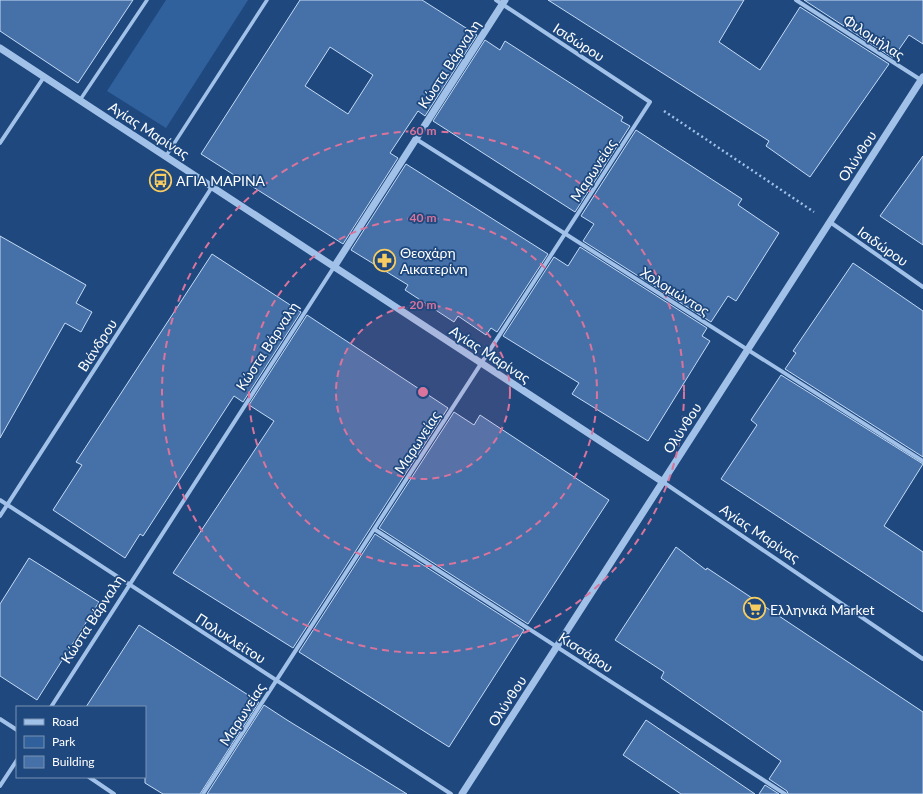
<svg xmlns="http://www.w3.org/2000/svg" width="923" height="794" font-family="Lato,sans-serif">
  <rect width="100%" height="100%" fill="#1e487e"/>
  <!-- green -->
  <path fill="#30619d" d="M166 0H248L166 128 107 91Z"/>
  <!-- building -->
  <path fill="#4671a8" stroke="#c5dbf6" fill-rule="evenodd" d="M0 0H133L78 83 0 31Z
    M300 0H422L477 35 425 116 418 111 390 153 398 158 343 244 201 154ZM330 47 373 75 348 114 305 86Z
    M548 0H744L719 42 760 70 800 7 889 64 810 177 766 146 769 141Z
    M804 0H923V44L909 35 893 58Z
    M485 40 500 50 505 41 623 117 621 121 630 126 575 212 433 121Z
    M636 130 742 199 738 205 779 233 736 301 728 296 711 322 583 241 594 224 581 216Z
    M923 156V245L880 216Z
    M406 164 548 254 497 332 491 328 486 335 458 316 454 322 405 290 408 285 351 250Z
    M0 236 86 285 76 303 92 312 81 332 65 323 0 438Z
    M580 247 707 328 702 336 710 341 648 441 572 394 579 383 503 336 554 257 568 266Z
    M212 254 301 312 243 402 234 396 143 536 140 534 125 558 53 510 82 465 76 462Z
    M853 263 923 311V457L785 369 796 353 793 351Z
    M307 315 448 408 293 648 173 573 274 421 249 405Z
    M781 375 923 464 884 526 923 552V612L721 479 757 425 751 420Z
    M454 412 474 425 480 415 609 500 528 624 379 528Z
    M375 534 524 630 449 747 299 652Z
    M676 547 706 570 707 568 923 712V794H788L787 791 769 779 781 761 661 678 664 672 615 640Z
    M29 558 99 602 37 700 0 676V604Z
    M139 625 259 702 200 794H163L145 783V707H86Z
    M264 705 287 720 407 794H207Z
    M646 720 755 794H681L623 755Z
    M765 785 779 794H759Z"/>
  <g fill="none" stroke-linecap="round" stroke-linejoin="round">
    <!-- path -->
    <path stroke="#a1c1e8" stroke-width="2.5" stroke-dasharray="2 3" stroke-linecap="butt" d="M664 111 814 212"/>
    <!-- pedestrian -->
    <path stroke="#a1c1e8" stroke-width="3.5" d="M80 100 147 0
      M166 156 267 0"/>
    <!-- minor -->
    <path stroke="#a1c1e8" stroke-width="4" d="M796 0 921 80
      M416 139 923 461
      M0 143 44 77
      M830 222 923 287
      M663 482 923 659
      M0 500 451 794
      M0 516 212 187
      M374 529 785 794
      M51 707 334 267
      M0 719 17 730
      M89 777 114 794
      M0 786 17 760
      M203 794 650 102 496 0"/>
    <!-- tertiary -->
    <path stroke="#a1c1e8" stroke-width="7" d="M0 48 663 482
      M334 267 505 0
      M462 794 923 77"/>
  </g>
  <!-- distance rings -->
  <circle cx="423" cy="392" r="87" fill="#da749d" fill-opacity=".12"/>
  <g fill="none" stroke="#da749d" stroke-width="2" stroke-dasharray="7 5">
    <circle cx="423" cy="392" r="87"/>
    <circle cx="423" cy="392" r="174"/>
    <circle cx="423" cy="392" r="261"/>
  </g>
  <!-- icons -->
  <defs>
    <symbol id="bus-ring" viewBox="-11 -11 22 22"><circle r="9.5" fill="#1e487e" stroke="#f7cc60" stroke-width="1.5"/><path d="M-5-6H5V4H4V6H2V4H-2V6H-4V4H-5ZM-3.5-4V0h7V-4ZM-3.5 1.2v1.5H-2V1.2ZM2 1.2v1.5H3.5V1.2Z" fill="#f7cc60"/></symbol>
    <symbol id="pharmacy-ring" viewBox="-11 -11 22 22"><circle r="9.5" fill="#1e487e" stroke="#f7cc60" stroke-width="1.5"/><path d="M-2-6h4v4h4v4h-4v4h-4v-4h-4v-4h4Z" fill="#f7cc60"/></symbol>
    <symbol id="supermarket-ring" viewBox="-11 -11 22 22"><circle r="9.5" fill="#1e487e" stroke="#f7cc60" stroke-width="1.5"/><path d="M-6-5.5h2.5l.6 2H6L4.5 2H-2.5L-4.4-4H-6ZM-1.5 3.2a1.3 1.3 0 1 0 .1 0ZM3 3.2a1.3 1.3 0 1 0 .1 0Z" fill="#f7cc60"/></symbol>
  </defs>
  <g fill-rule="evenodd">
    <use href="#bus-ring" x="148" y="168" width="25" height="25"/>
    <use href="#pharmacy-ring" x="372" y="248" width="25" height="25"/>
    <use href="#supermarket-ring" x="742" y="596" width="25" height="25"/>
  </g>
  <g text-anchor="middle" dominant-baseline="central" stroke-width="3.5" stroke-linejoin="round" paint-order="stroke">
    <!-- street labels -->
    <g font-size="14" fill="#fff" stroke="#1e487e">
      <text transform="translate(874 37) rotate(33)">Φιλομήλας</text>
      <text transform="translate(579 42) rotate(33)">Ισιδώρου</text>
      <text transform="translate(449 64) rotate(-57)">Κώστα Βάρναλη</text>
      <text transform="translate(149 130) rotate(33)">Αγίας Μαρίνας</text>
      <text transform="translate(857 156) rotate(-57)">Ολύνθου</text>
      <text transform="translate(593 170) rotate(-57)">Μαρωνείας</text>
      <text transform="translate(883 246) rotate(35)">Ισιδώρου</text>
      <text transform="translate(675 291) rotate(32)">Χολομώντος</text>
      <text transform="translate(97 345) rotate(-57)">Βιάνδρου</text>
      <text transform="translate(267 346) rotate(-57)">Κώστα Βάρναλη</text>
      <text transform="translate(490 354) rotate(33)">Αγίας Μαρίνας</text>
      <text transform="translate(682 428) rotate(-57)">Ολύνθου</text>
      <text transform="translate(417 442) rotate(-57)">Μαρωνείας</text>
      <text transform="translate(760 533) rotate(34)">Αγίας Μαρίνας</text>
      <text transform="translate(92 619) rotate(-57)">Κώστα Βάρναλη</text>
      <text transform="translate(231 638) rotate(33)">Πολυκλείτου</text>
      <text transform="translate(586 652) rotate(33)">Κισσάβου</text>
      <text transform="translate(507 701) rotate(-57)">Ολύνθου</text>
      <text transform="translate(242 714) rotate(-57)">Μαρωνείας</text>
    </g>
    <!-- poi labels -->
    <g font-size="14" fill="#fff" stroke="#1e487e" text-anchor="start">
      <text x="176" y="180">ΑΓΙΑ ΜΑΡΙΝΑ</text>
      <text x="400" y="252">Θεοχάρη<tspan x="400" dy="16">Αικατερίνη</tspan></text>
      <text x="770" y="609">Ελληνικά Market</text>
    </g>
  </g>
  <circle cx="423" cy="392" r="6" fill="#da749d" stroke="#1e487e" stroke-width="2"/>
  <g font-size="12" text-anchor="middle" font-weight="bold" fill="#da749d" stroke="#1e487e" stroke-width="3.5" stroke-linejoin="round" paint-order="stroke">
    <text x="423" y="135">60 m</text>
    <text x="423" y="222">40 m</text>
    <text x="423" y="309">20 m</text>
  </g>
  <!-- legend -->
  <rect x="16" y="706" width="130" height="72" fill="#1e487e" stroke="#7891b2"/>
  <rect x="24" y="719" width="20" height="6" fill="#a1c1e8" stroke="#7891b2"/>
  <text x="52" y="726" font-size="12" fill="#ffffff">Road</text>
  <rect x="24" y="736" width="20" height="12" fill="#30619d" stroke="#7891b2"/>
  <text x="52" y="746" font-size="12" fill="#ffffff">Park</text>
  <rect x="24" y="756" width="20" height="12" fill="#4671a8" stroke="#7891b2"/>
  <text x="52" y="766" font-size="12" fill="#ffffff">Building</text>
</svg>
